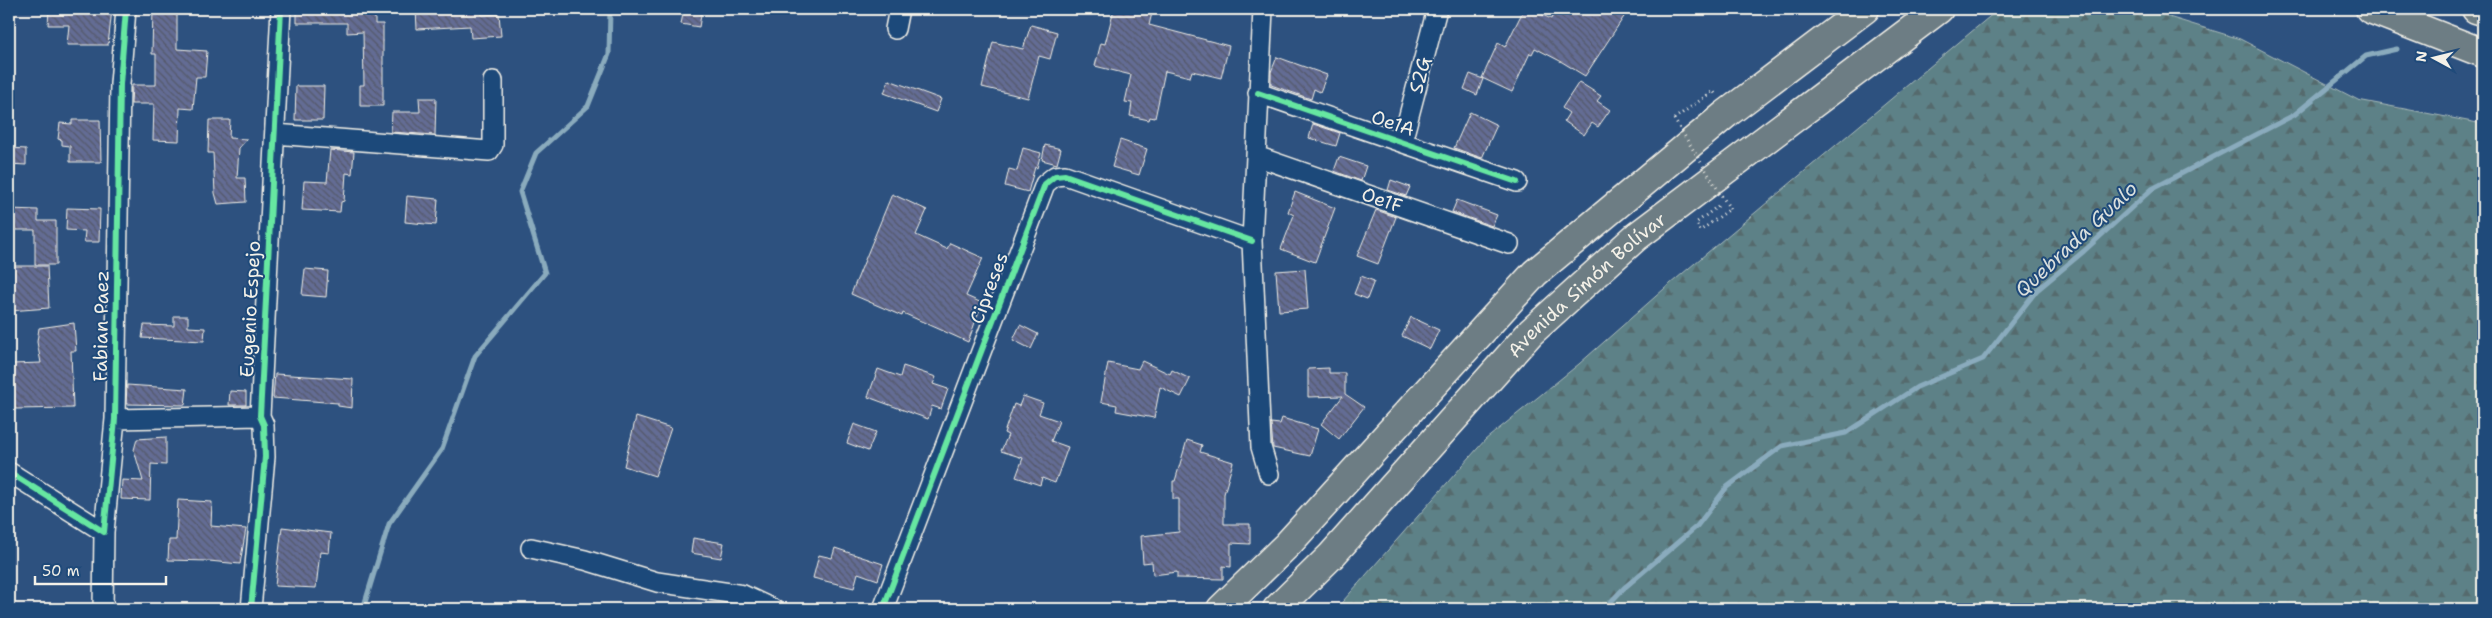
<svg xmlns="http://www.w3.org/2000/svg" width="2492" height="618" font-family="'Shantell Sans',sans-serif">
  <defs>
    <pattern id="forest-firs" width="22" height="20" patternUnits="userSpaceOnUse" patternTransform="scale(1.25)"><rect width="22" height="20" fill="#5d8187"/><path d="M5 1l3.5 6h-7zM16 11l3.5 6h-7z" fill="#556a6d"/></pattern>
    <pattern id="building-back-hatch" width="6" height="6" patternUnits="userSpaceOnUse" patternTransform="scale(1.25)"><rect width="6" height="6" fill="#636c94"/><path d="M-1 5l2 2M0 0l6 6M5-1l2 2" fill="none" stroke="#555869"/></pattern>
  </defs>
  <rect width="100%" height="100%" fill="#2d517f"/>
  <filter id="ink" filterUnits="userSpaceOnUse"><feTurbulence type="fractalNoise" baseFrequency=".02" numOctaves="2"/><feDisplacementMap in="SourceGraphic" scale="10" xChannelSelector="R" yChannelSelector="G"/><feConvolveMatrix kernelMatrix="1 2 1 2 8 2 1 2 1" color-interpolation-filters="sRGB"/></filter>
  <g filter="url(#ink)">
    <!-- forest -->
    <path fill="url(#forest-firs)" stroke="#a8b9b8" d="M2042 9H2143L2240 39 2358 100 2483 124V609H1336L1485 440 1579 364 1664 289 1995 12Z"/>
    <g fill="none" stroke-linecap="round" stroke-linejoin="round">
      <!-- stream -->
      <path stroke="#8aabbd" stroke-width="5" d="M363 609 389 524 442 449 475 356 545 273 520 192 536 153 588 106 609 54 610 9
        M1604 609 1624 588 1697 526 1727 487 1782 446 1846 433 1917 387 1983 359 2037 290 2084 251 2152 189 2294 115 2366 56 2397 49"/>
    </g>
    <!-- building -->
    <path fill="url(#building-back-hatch)" stroke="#f4f1e8" d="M49 9H112L108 45H67L69 25H48Z
      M153 9H177V49L207 51 205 77H196L193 109 180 108 179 141 153 140 154 104H131L132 85H156V54H152Z
      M297 9H375V24H383V106H360V85H364L363 32 347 33V23H297Z
      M416 9H481L482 15 499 14 501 36 471 38 470 26 417 29Z
      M684 9H702L699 27 681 24Z
      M1114 9H1136L1152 13 1149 25 1229 46 1221 78 1192 71 1190 77 1165 71 1155 118 1150 117 1149 120 1130 116 1132 103 1125 102 1131 75 1095 66 1101 43 1105 44Z
      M1524 9H1530L1551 19 1556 9H1629L1585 76 1562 62 1535 48 1532 54 1530 53 1512 92 1482 78 1498 43 1505 47Z
      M1031 25 1057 32 1050 59 1039 56 1028 98 982 87 993 42 1023 49Z
      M1277 57 1327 75 1320 92 1314 89 1311 99 1271 85V72Z
      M1470 74 1483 79 1477 95 1464 89Z
      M889 80 941 99 936 112 884 93Z
      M1579 82 1601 96 1597 101 1610 110 1598 127 1592 123 1584 135 1564 121 1569 113 1562 108Z
      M296 86H324L323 120H295Z
      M419 98H436L435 135 391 132 392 112H420Z
      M1470 112 1497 125 1482 158 1454 148Z
      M72 120H100L101 162H70V146L62 145V140L58 139 60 123 72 124Z
      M209 120H230L229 138 247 139 239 148 237 178H245L246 202 218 204 215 193 213 153H208Z
      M1313 124 1340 133 1336 146 1309 138Z
      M1120 140 1147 149 1139 175 1112 167Z
      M1045 145 1061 149 1057 164 1042 160Z
      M9 148 26 149V165L9 164Z
      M1023 148 1041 153 1037 168 1035 167 1028 192 1005 186 1009 169 1017 171Z
      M330 150 354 152 352 174 346 173 344 201 341 202 340 212 302 210 304 181 327 182Z
      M1339 157 1366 166 1361 181 1334 171Z
      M1391 180 1410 187 1406 196 1388 190Z
      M1295 192 1335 208 1315 262 1281 249 1294 215 1288 212Z
      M892 194 927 210 916 235 947 249 950 243 983 258 966 296 982 303 968 342 903 313 902 316 851 294Z
      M407 196 438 199 436 225 405 222Z
      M1457 200 1497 215 1492 226 1452 212Z
      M67 208 100 209 99 242H84L85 231 66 230Z
      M9 209 38 210V221H56V265H35V230H9Z
      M1376 210 1396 217 1378 264 1357 256Z
      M9 266H47L49 308 9 311Z
      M305 269 328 271 326 297 302 295Z
      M1305 269 1308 309 1279 311 1276 271Z
      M1361 276 1374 281 1367 299 1354 294Z
      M174 316H188V327L205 328 204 341 142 338 144 325 174 326Z
      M1411 317 1439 330 1430 349 1402 336Z
      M74 323 76 351H71L73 408 15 409 12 364 41 363 37 342 39 328Z
      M1020 325 1038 334 1031 349 1013 340Z
      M1142 361 1170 374 1172 370 1190 379 1181 397 1160 387 1154 418 1116 411 1117 405 1101 402 1108 363 1138 369Z
      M903 366 936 377 933 384 948 389 941 409 932 406 928 419 868 397 878 369 900 377Z
      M1329 368V373H1345V394L1364 407 1339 439 1321 424 1343 396 1308 397V369Z
      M275 374 353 379 352 408 338 406V403L273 398Z
      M127 385 187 389 185 405 126 404Z
      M230 391 246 392V405H229Z
      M1023 396 1043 403 1039 414 1059 421 1051 441 1068 447 1055 483 1042 478 1040 485 1016 477 1023 458 1001 451 1008 435 1004 433 1014 404 1019 406Z
      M636 417 671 428 655 476 624 466Z
      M1282 418 1318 429 1310 456 1273 448 1271 423 1280 424Z
      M854 424 876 432 868 451 847 443Z
      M166 437V465L151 464 150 500 121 499 122 480 143 481 134 450 137 439Z
      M1187 440 1202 445 1200 452 1233 462 1224 494V524H1250V544L1231 543V567L1223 566V579L1177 578V572L1153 575 1152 562 1143 563 1141 536 1179 532V499H1173V481H1175Z
      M178 500 212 502 211 526 246 529 240 564 209 561 168 560 169 540H176Z
      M282 527 331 533 329 553 320 552 316 588 275 586Z
      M693 538 724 543 721 558 691 553Z
      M835 548 883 564 878 580 858 573 854 588 813 578 819 555 832 558Z"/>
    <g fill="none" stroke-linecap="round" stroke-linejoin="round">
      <defs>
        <path id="minor" d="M1263 9 1252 241 1261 447 1269 474
          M895 29 899 9
          M1258 93 1517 182
          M275 134 489 151 493 145V81
          M1402 142 1437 9
          M1256 156 1509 244
          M115 419 260 416
          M9 472 104 532 115 419 120 84 126 9
          M531 548 585 560 657 582 743 595 773 609
          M103 609 104 532
          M251 609 265 457 264 425 260 416 281 9
          M883 609 1045 184 1055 176 1065 175 1252 241"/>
        <g id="highway">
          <path d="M2370 9 2483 53"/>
          <path d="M2476 9 2483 11"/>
          <path d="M1221 609 1288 544 1535 273 1726 114 1865 9"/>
          <path id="s1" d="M1277 609 1331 556 1531 332 1636 237 1939 9"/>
        </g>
      </defs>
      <!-- minor casing -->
      <use href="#minor" stroke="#f4f1e8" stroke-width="22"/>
      <!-- highway casing -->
      <use href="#highway" stroke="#f4f1e8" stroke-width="31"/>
      <!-- path -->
      <path stroke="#f4f1e8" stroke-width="3" stroke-dasharray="1 4" stroke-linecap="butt" d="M1674 119 1713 91 1717 96
        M1718 206 1696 223 1700 231 1730 209"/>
      <!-- minor -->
      <use href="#minor" stroke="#1f4a7a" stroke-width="19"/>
      <!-- highway -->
      <use href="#highway" stroke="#6d7d84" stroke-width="28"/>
      <!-- path-bridge -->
      <path stroke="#f4f1e8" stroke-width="3" stroke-dasharray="1 4" stroke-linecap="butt" d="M1674 119 1730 209"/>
      <defs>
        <path id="cycleway" d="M1258 93 1517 182
          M9 472 104 532 115 419 120 84 126 9
          M251 609 265 457 264 425 260 416 281 9
          M883 609 1045 184 1055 176 1065 175 1252 241"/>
      </defs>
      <!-- cycleway casing -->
      <use href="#cycleway" stroke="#1f4a7a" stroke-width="9"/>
      <!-- cycleway -->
      <use href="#cycleway" stroke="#66e7a1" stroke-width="6"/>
    </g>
  </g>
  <g text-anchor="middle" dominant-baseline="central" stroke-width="4" stroke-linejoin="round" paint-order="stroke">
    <!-- street labels -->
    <g font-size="19" fill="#f4f1e8" stroke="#1f4a7a">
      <text transform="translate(1420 75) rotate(-75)">S2G</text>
      <text transform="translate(1393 123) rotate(19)">Oe1A</text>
      <text transform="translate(1382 200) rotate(19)">Oe1F</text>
      <text stroke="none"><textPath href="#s1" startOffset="449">Avenida Simón Bolívar</textPath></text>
      <text transform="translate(989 288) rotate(-69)">Cipreses</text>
      <text transform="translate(250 309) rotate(-87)">Eugenio Espejo</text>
      <text transform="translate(101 326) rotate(-89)">Fabian Paez</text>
    </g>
    <!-- water labels -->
    <g font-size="20" font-style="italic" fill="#dadfdd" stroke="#1f4a7a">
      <text transform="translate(2076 239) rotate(-43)">Quebrada Gualo</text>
    </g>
  </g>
  <!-- margin -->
  <rect width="2492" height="618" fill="none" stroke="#1f4a7a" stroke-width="30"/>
  <rect x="15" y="15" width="2462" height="588" fill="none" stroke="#f4f1e8" stroke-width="2" filter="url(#ink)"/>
  <!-- north arrow -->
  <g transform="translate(2434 58) rotate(277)" stroke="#1f4a7a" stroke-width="4" paint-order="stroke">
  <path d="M0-4L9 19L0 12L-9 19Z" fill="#f4f1e8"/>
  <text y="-8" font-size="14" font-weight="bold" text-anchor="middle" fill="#f4f1e8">N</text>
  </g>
  <!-- scale -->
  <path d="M35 576v8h131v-8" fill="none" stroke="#f4f1e8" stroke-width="2.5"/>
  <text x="42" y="576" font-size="15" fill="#f4f1e8" stroke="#1f4a7a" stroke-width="4" paint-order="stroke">50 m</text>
</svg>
